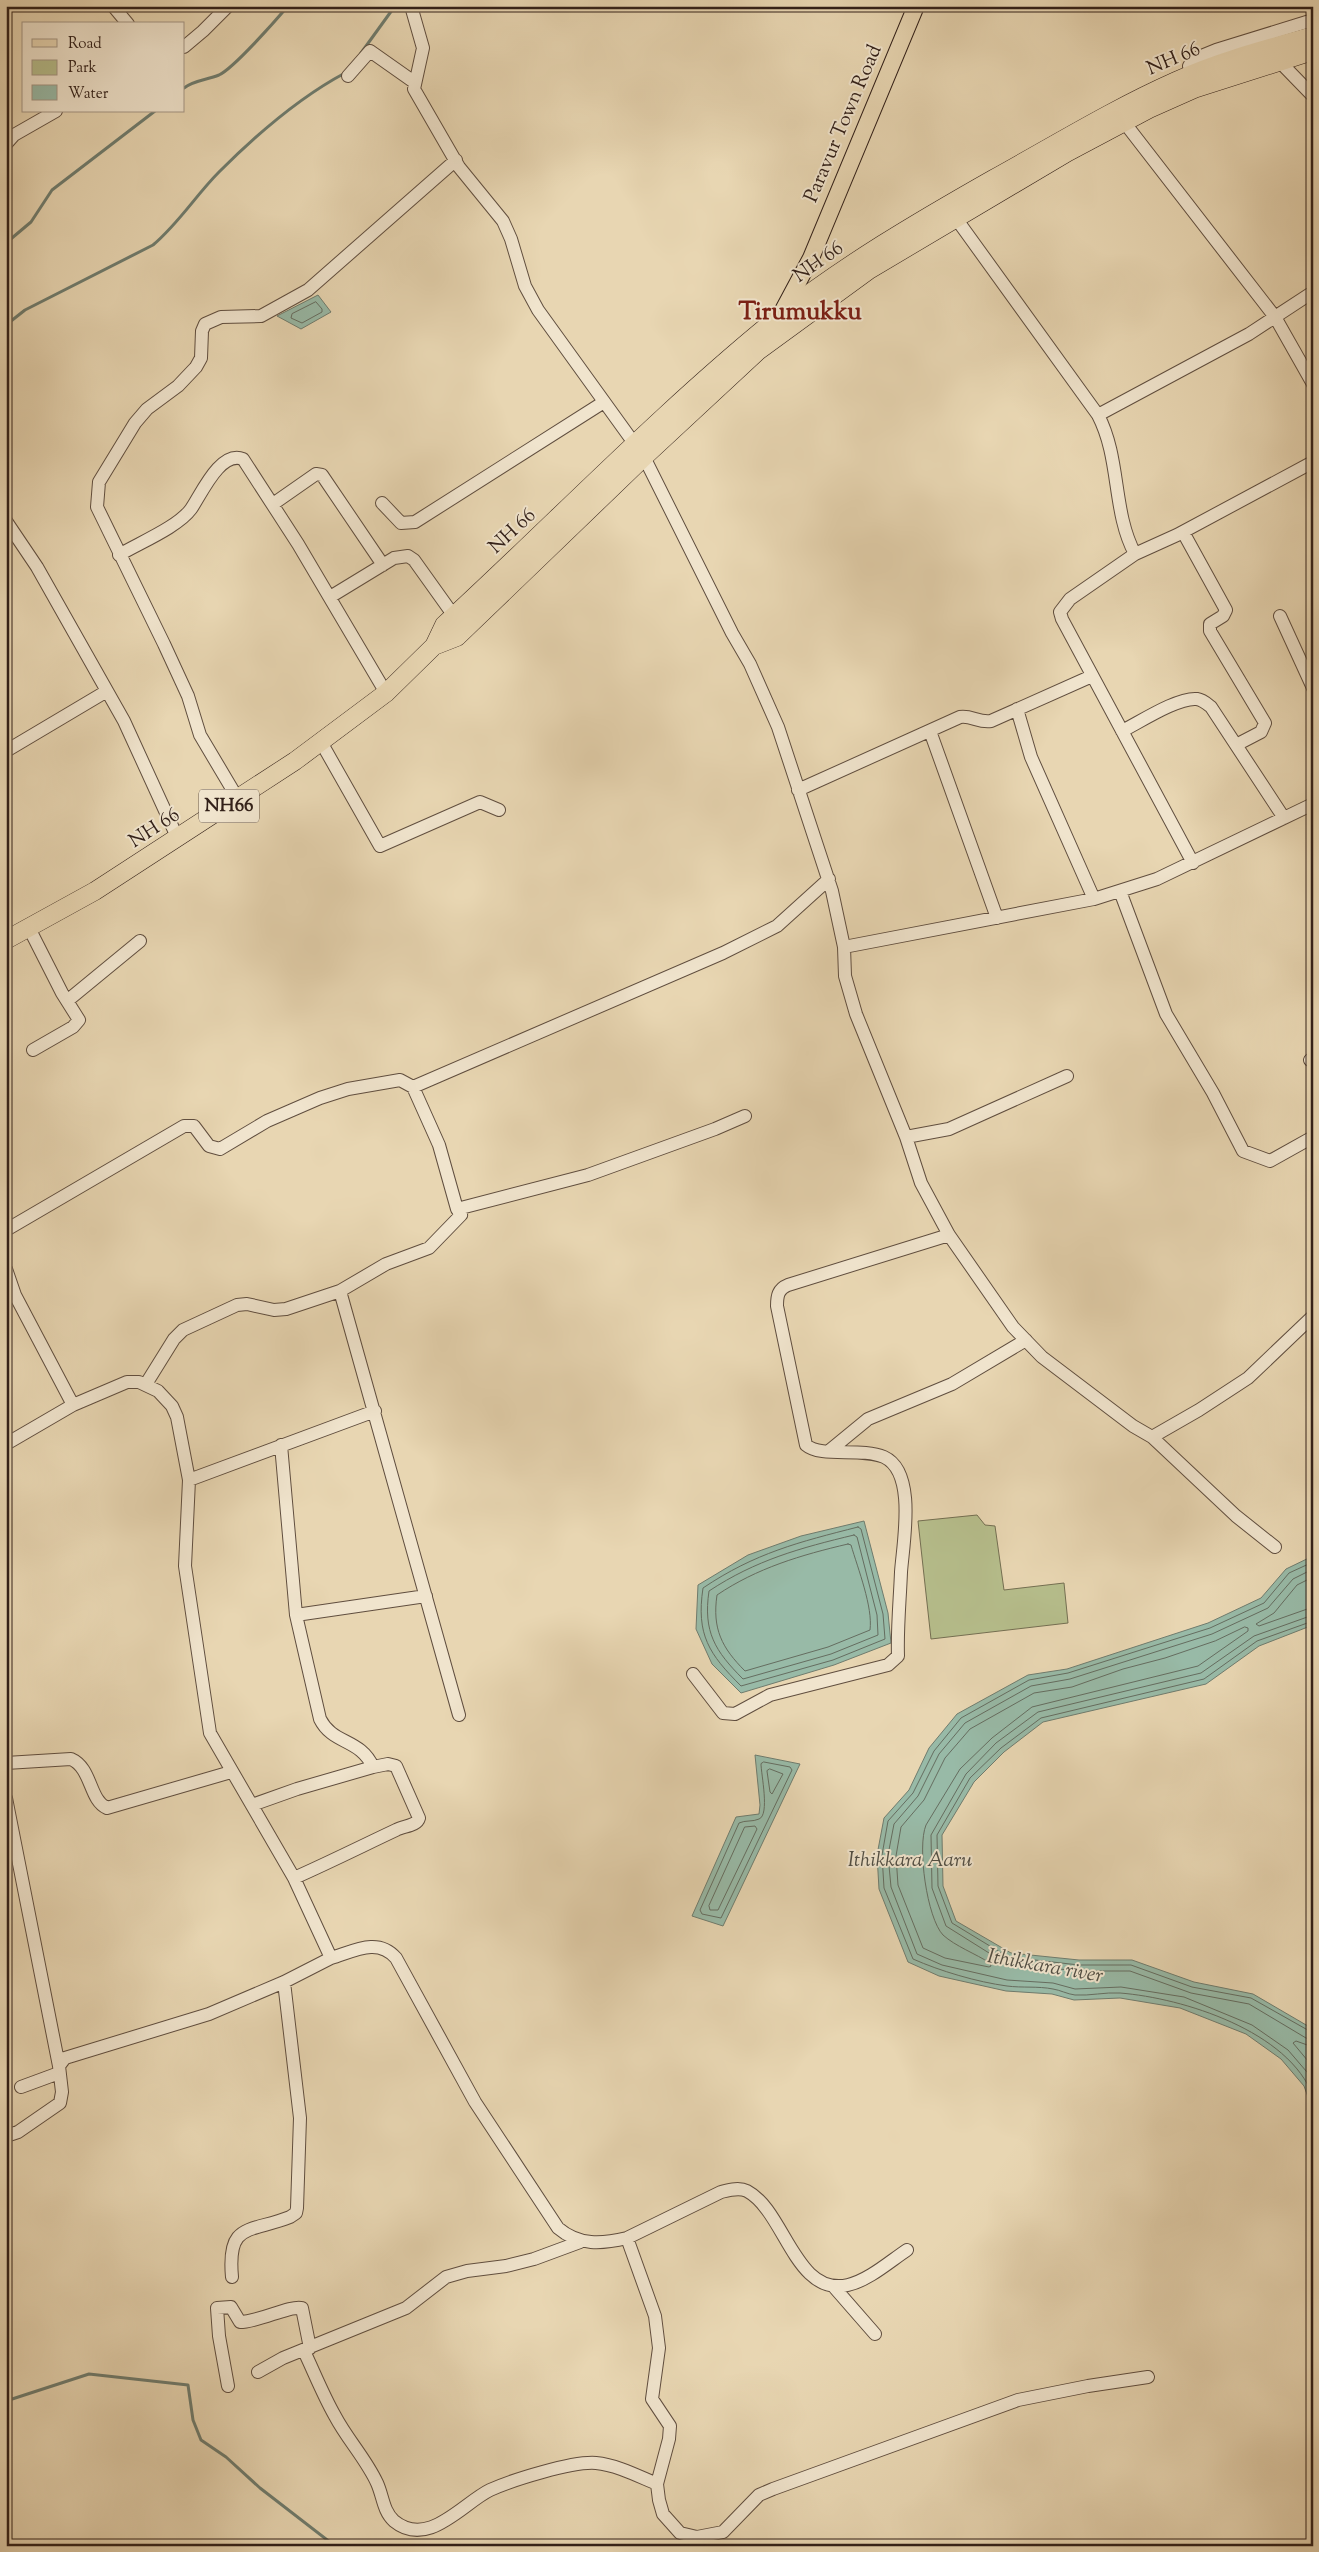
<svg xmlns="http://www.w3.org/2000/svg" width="1319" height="2552" font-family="'Sorts Mill Goudy',serif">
  <rect width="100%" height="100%" fill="#e8d6b2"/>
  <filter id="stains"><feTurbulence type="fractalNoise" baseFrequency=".004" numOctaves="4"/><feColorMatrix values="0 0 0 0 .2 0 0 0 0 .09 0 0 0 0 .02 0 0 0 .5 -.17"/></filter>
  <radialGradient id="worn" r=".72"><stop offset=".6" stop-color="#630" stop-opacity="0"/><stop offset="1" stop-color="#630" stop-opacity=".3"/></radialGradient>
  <!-- green -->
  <path fill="#b6be8c" stroke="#746f52" d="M977 1515 985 1525 995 1526 1004 1590 1064 1583 1068 1623 931 1639 918 1521Z"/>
  <!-- water -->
  <path fill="#98baa7" stroke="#6f7c6e" d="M318 295 331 312 301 329 277 316Z
    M864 1521 888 1613 891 1643 834 1665 741 1693 712 1664 696 1629 698 1585 748 1555 801 1536Z
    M1313 1556V1625L1259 1646 1206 1684 1043 1722 1004 1752 974 1782 942 1835 943 1886 956 1921 1011 1953 1079 1960H1132L1194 1982 1253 1994 1313 2029V2111L1304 2086 1281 2059 1246 2034 1180 2008 1120 1998 1074 2000 1052 1994 1006 1991 939 1976 908 1962 879 1889 877 1855 884 1818 909 1790 929 1748 957 1714 1028 1675 1067 1669 1208 1623 1261 1598 1286 1569Z
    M755 1755 800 1764 723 1926 692 1916 736 1817 759 1814 760 1805Z"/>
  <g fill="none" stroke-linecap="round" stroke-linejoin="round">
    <!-- shore -->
    <path stroke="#656d60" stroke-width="1" d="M316 302 322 309V312L302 323 291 318 292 314Z
      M858 1527 861 1529 883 1614 885 1639 833 1660 741 1686C709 1654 696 1635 703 1588 755 1553 799 1542 858 1527Z
      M854 1535 857 1537 877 1615 878 1635 831 1654 743 1679C715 1651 703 1632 709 1591 756 1560 800 1548 854 1535Z
      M848 1544 851 1545C858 1569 873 1607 870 1630L828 1647 745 1671C722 1648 712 1629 717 1595 757 1568 801 1555 848 1544Z
      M1313 1562 1289 1573 1264 1603 1210 1628 1068 1673 1029 1680 961 1718 934 1751 913 1793 888 1821 882 1855 884 1888 913 1959C940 1971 977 1982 1007 1986 1022 1988 1038 1986 1053 1989 1060 1990 1067 1994 1075 1995 1090 1996 1105 1992 1120 1993 1183 1998 1289 2031 1313 2096
      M1313 1569 1293 1579 1268 1608 1212 1634 1070 1679 1031 1686 965 1723 939 1754 918 1796 894 1824 888 1855 891 1887 917 1954 942 1965 1007 1980 1053 1983 1075 1989 1121 1987 1184 1997 1252 2025 1288 2050 1313 2079
      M1313 1577 1297 1585 1274 1613 1256 1624 1259 1626 1313 1607
      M1313 1615 1254 1636 1201 1673 1038 1712 996 1743 966 1774 931 1835 932 1888 946 1926 1005 1963 1078 1971H1130L1191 1993 1249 2004 1306 2038 1313 2040
      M1313 1621 1257 1641 1204 1679 1041 1718 1001 1748 970 1778 937 1835 938 1886 952 1923 1008 1957 1079 1965H1131L1192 1987 1251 1998 1313 2033
      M1245 1627 1248 1628V1631L1198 1666 1032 1707 992 1738 960 1769 926 1825C917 1847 927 1918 943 1935 955 1946 976 1954 990 1963L991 1966 989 1967 945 1958 923 1948 898 1885 896 1856 901 1827 924 1800 945 1758 970 1729 1034 1693 1072 1687 1123 1669 1165 1658 1215 1641Z
      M764 1762 790 1767 792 1770 721 1918 702 1914 700 1910 739 1823C745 1820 753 1822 759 1819 770 1815 761 1774 761 1764Z
      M770 1769 783 1774 772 1794 770 1792 767 1771Z
      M745 1827 755 1826 757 1829 718 1910H710L709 1906Z
      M1313 2047 1296 2041 1293 2043 1313 2067"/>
    <!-- stream -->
    <path stroke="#6f7c6e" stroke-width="3" d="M361 53 395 6
      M184 88C194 80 207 80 219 75 234 68 276 20 288 6
      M6 243 31 222 52 190 155 111
      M6 325 25 310 153 245C179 223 196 195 219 172 257 134 298 98 345 73
      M6 2401 89 2374 188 2385 193 2420 201 2440 226 2457 260 2488 335 2546"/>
    <defs>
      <path id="minor" d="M113 6 128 24
        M411 6 423 48 414 89 459 167 503 221 511 239 525 286 538 310 644 457 732 633 750 664 778 727 832 891 844 947 845 976 856 1014 906 1137 921 1183 949 1235 1013 1327 1042 1357 1133 1426 1152 1437
        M184 47 203 31 228 6
        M1279 61 1313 96
        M1192 74 1189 66 1194 59 1216 50 1313 20
        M348 76 370 51 414 82
        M1124 122 1275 317 1313 384
        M6 144 14 135 56 111
        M955 217 1098 415C1121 459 1112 511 1135 554
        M1098 415 1249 334 1313 292
        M382 503 401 523 415 522 604 402
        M273 504 316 474 322 475 383 565
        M6 521 37 567 124 721 178 839
        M1183 532 1226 610 1223 616 1210 624V631L1265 723 1261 732 1236 745
        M119 555C139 543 178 527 191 509 201 495 220 450 243 459L298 544 386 693
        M330 597 394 558 408 556 414 560 454 616
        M1280 616 1313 688
        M1017 709 1031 757 1094 899
        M930 731 997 918
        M1122 731C1140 722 1178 697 1197 699 1203 700 1206 703 1211 707L1284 818
        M321 742 380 846 480 802 499 810
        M6 751 107 691
        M798 790 960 717C971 715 979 723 991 721L1092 676
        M238 799 200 735 188 696 164 644 97 507 99 482 135 423 147 409 178 386 196 367 201 358 202 331 205 324 221 317 261 316 308 290 456 160
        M1193 863 1062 619 1060 612 1070 599 1135 554 1177 535 1313 462
        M1120 891 1166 1014 1213 1093 1243 1151 1270 1161 1313 1137
        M29 928 62 993 79 1020 73 1027 33 1050
        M844 947 1094 899 1157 879 1313 804
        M67 1001 140 941
        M1310 1060 1313 1058
        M413 1087 439 1145 457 1209
        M906 1137 949 1129 1067 1076
        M6 1230 184 1126H194L209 1146 220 1149 267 1121 320 1098 348 1089 400 1080 413 1087 723 953 777 926 829 879
        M6 1269 15 1295 73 1405
        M340 1291 459 1715
        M146 1384 174 1339 183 1330 237 1305 247 1304 274 1310 286 1309 340 1291 386 1264 429 1248 461 1215 457 1209 588 1175 715 1129 745 1116
        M6 1444 73 1405 127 1382H139L158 1391 172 1406 177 1417 189 1480 185 1566 210 1733 294 1878 331 1958C354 1951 378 1937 396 1958L475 2102 558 2228C579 2246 602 2244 627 2238L721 2192C729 2190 739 2187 747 2191 785 2211 795 2297 848 2285 869 2280 889 2262 907 2250
        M281 1445 296 1615 320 1719C333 1745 360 1738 373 1767L388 1764 396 1766 419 1818C417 1826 403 1826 396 1830 362 1846 328 1863 294 1878
        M829 1451 868 1419 952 1384 1026 1340
        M189 1480 375 1411
        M1275 1547 1236 1516 1152 1437 1199 1410 1248 1378 1313 1316
        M296 1615 426 1596
        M693 1674 723 1713 735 1714 770 1695 888 1665 898 1656C897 1628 900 1599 901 1572 903 1543 917 1472 884 1457 861 1447 821 1458 806 1445L777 1306C777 1296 778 1289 788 1285L949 1235
        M6 1763 71 1759C92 1768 89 1800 107 1808L231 1772
        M6 1798 59 2066
        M252 1805 297 1789 373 1767
        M21 2087 59 2073
        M6 2136 18 2132 60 2103 62 2092 59 2066 65 2058 209 2014 284 1982 331 1958
        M627 2238 655 2316 659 2348 652 2399 670 2426 669 2439 657 2484 659 2500 663 2514 680 2533 697 2537 723 2532 759 2495 773 2489 1018 2400 1088 2386 1148 2377
        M232 2277C227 2222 249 2233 290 2217L296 2213 297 2208 300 2118 284 1982
        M834 2287 875 2334
        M304 2351C314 2372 323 2395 335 2416 347 2439 366 2459 377 2483 383 2496 383 2511 394 2521 428 2549 463 2503 490 2490 512 2480 573 2461 596 2463 617 2465 638 2476 657 2484
        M258 2372 283 2358 406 2308 446 2277 467 2271 506 2266 534 2259 580 2242
        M228 2386 219 2336 217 2308 231 2307 240 2322C259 2322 290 2305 302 2308L310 2348"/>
      <path id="major" d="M780 316 811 258 916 6"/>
      <path id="highway" d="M434 646 457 637 644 457 758 351 869 270 1068 152 1149 109 1194 89 1313 51
        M6 940 95 891 295 761 386 693 434 646 444 625C555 523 660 413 777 318 844 265 919 221 993 179 1053 146 1113 109 1176 81 1220 61 1266 49 1313 36"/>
    </defs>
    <!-- minor casing -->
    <use href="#minor" stroke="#604e3f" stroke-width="14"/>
    <!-- major casing -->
    <use href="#major" stroke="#322019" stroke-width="18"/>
    <!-- highway casing -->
    <use href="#highway" stroke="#322019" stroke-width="19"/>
    <!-- minor -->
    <use href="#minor" stroke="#f0e4cd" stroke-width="12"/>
    <!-- major -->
    <use href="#major" stroke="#e8d6b2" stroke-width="16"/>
    <!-- highway -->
    <use href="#highway" stroke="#e8d6b2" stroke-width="18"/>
  </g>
  <g text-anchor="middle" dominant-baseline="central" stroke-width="4" stroke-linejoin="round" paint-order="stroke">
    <!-- shield labels -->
    <rect fill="#f0e4cd" stroke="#6b5b4f" stroke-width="1" x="199" y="789.5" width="60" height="33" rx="4"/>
    <g font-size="19" font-weight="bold" fill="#322019">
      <text x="229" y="806">NH66</text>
    </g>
    <!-- street labels -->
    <g font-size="20" fill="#322019" stroke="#f0e4cd">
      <text transform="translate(1174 60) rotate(-23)">NH 66</text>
      <text transform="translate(844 124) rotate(-67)">Paravur Town Road</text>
      <text transform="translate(819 263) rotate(-35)">NH 66</text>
      <text transform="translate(513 532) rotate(-43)">NH 66</text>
      <text transform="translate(155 829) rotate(-33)">NH 66</text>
    </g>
    <!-- water labels -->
    <g font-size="21" font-style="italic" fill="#514e44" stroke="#f0e4cd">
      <text x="910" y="1861">Ithikkara Aaru</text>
      <text transform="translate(1045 1967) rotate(10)">Ithikkara river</text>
    </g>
    <!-- district labels -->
    <g font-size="25" font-weight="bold" fill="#7a1f14" stroke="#f0e4cd">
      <text x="800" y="313">Tirumukku</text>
    </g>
  </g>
  <!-- margin -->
  <rect width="1319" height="2552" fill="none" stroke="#e8d6b2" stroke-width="25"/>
  <rect x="8" y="8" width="1304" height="2537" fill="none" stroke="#322019" stroke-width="2.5"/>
  <rect x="12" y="12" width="1294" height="2527" fill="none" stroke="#322019"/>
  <!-- legend -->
  <rect x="22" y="22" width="162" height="90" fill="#f0e4cd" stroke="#a49685"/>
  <rect x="32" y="39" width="25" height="8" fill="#e8d6b2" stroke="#a49685"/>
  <text x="68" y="48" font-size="15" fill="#322019">Road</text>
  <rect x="32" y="60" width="25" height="15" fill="#b6be8c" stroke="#a49685"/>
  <text x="68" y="72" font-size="15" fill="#322019">Park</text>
  <rect x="32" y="85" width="25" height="15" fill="#98baa7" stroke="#a49685"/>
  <text x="68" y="98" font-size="15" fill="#322019">Water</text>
  <rect width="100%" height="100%" filter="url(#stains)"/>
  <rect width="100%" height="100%" fill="url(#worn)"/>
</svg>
